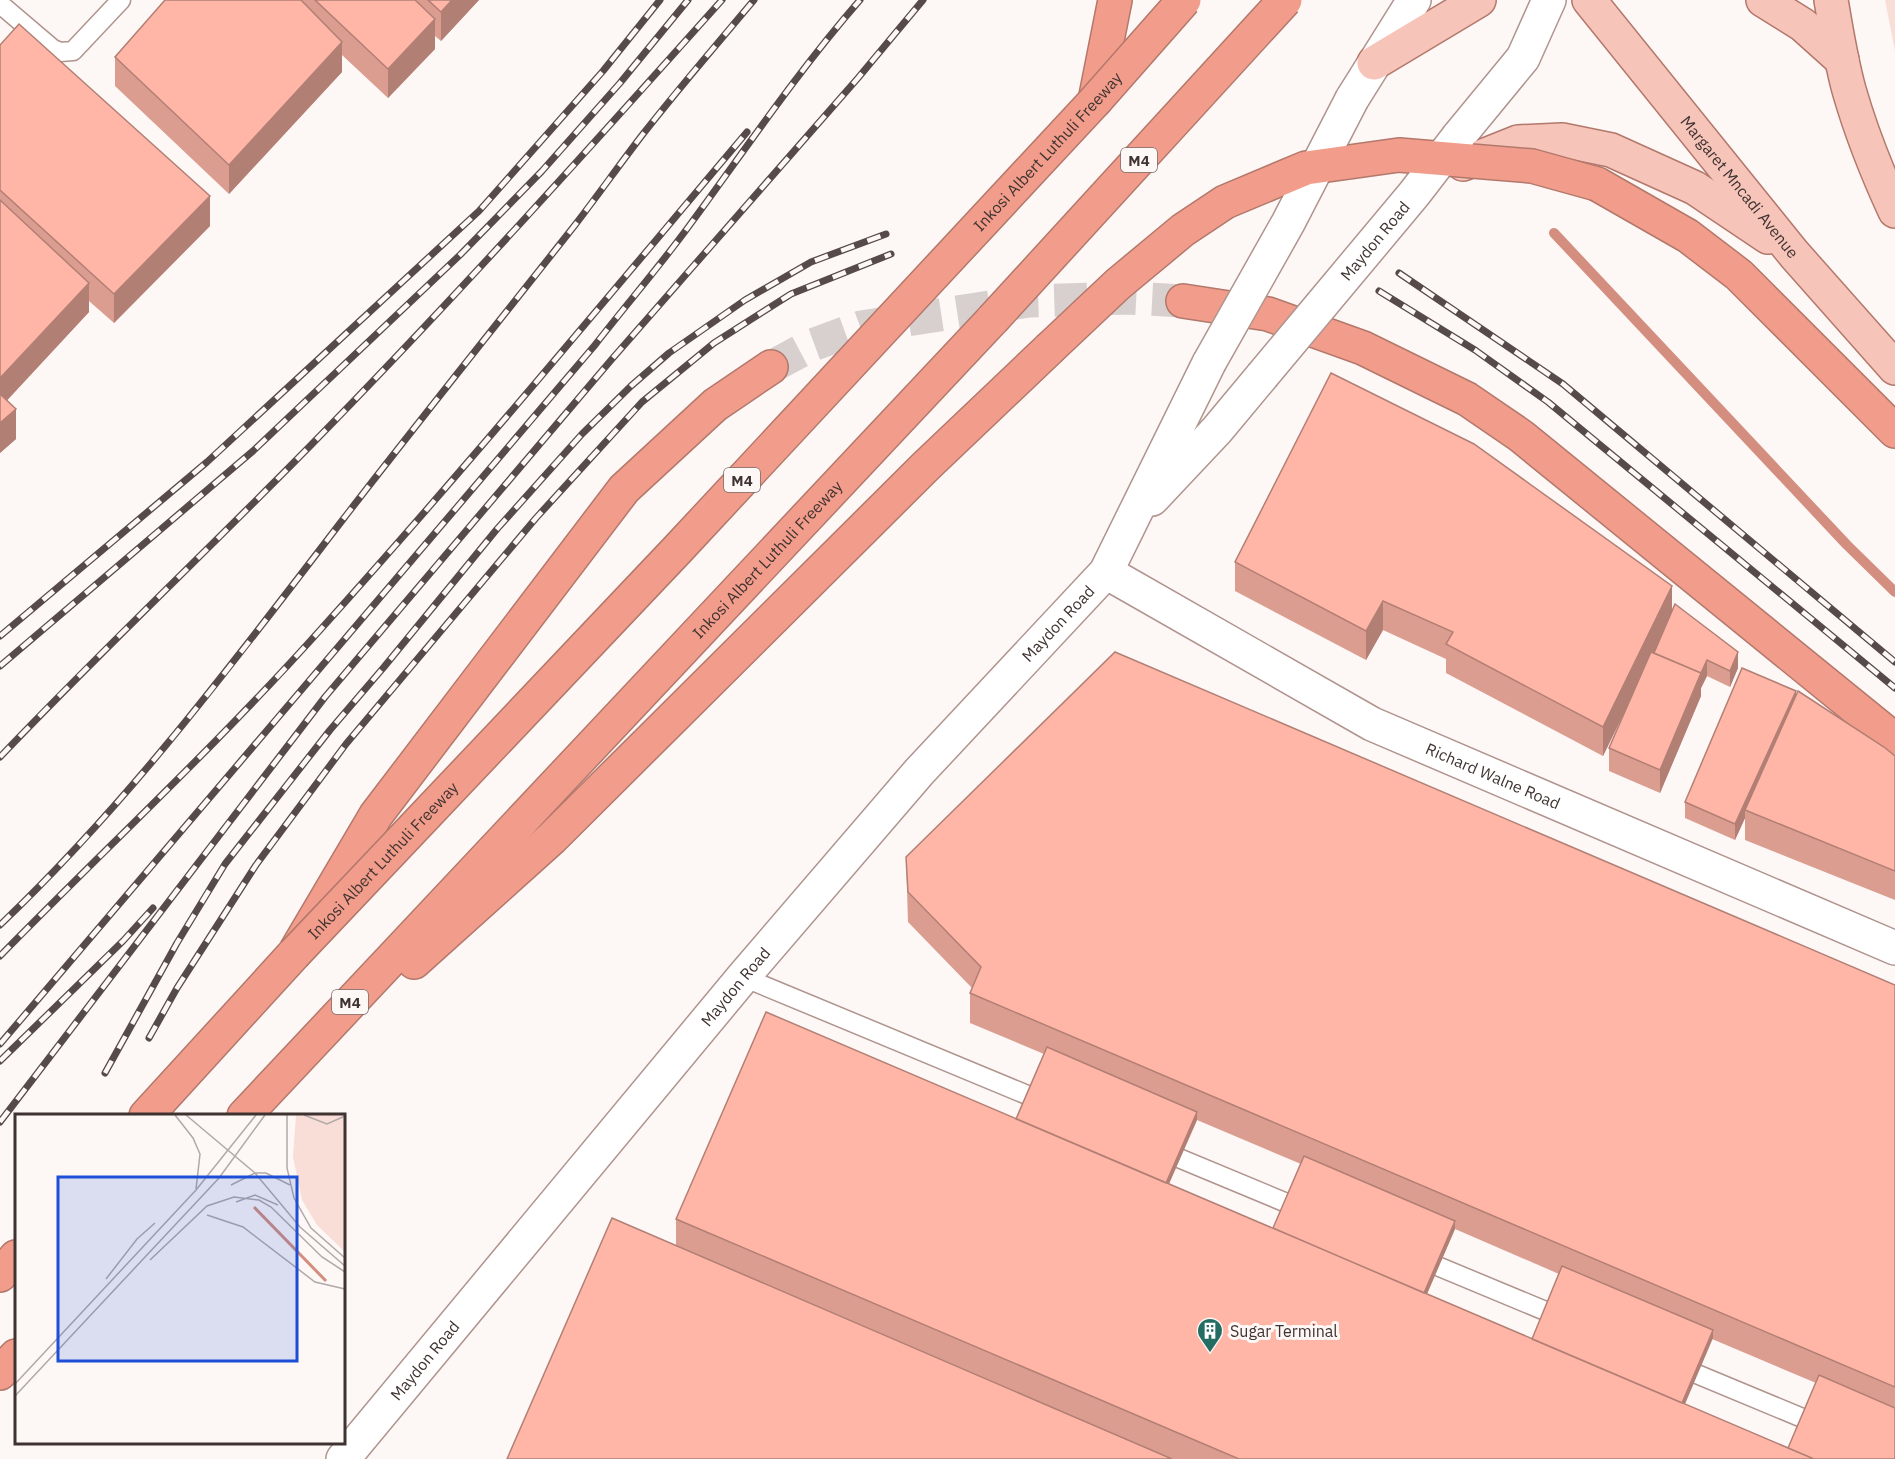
<svg xmlns="http://www.w3.org/2000/svg" width="1895" height="1459" font-family="'IBM Plex Sans',sans-serif">
  <rect width="100%" height="100%" fill="#fdf7f5"/>
  <!-- green -->
  <path fill="#f9ded8" d="M1885 0H1895V51Z"/>
  <g fill="none" stroke-linecap="round" stroke-linejoin="round">
    <!-- stream -->
    <path stroke="#d38e7f" stroke-width="10" d="M1554 233 1847 545 1895 592"/>
    <!-- motorway-tunnel -->
    <path stroke="#d7d0ce" stroke-width="33" stroke-dasharray="33 16" stroke-linecap="butt" d="M771 367 812 345 861 327 1029 301 1128 298 1183 301"/>
    <defs>
      <path id="service" d="M0 4 53 49 60 52 73 51 121 0
        M743 977 1049 1104
        M1157 1149 1306 1211
        M1418 1258 1567 1320
        M1675 1365 1824 1427"/>
      <g id="minor">
        <path id="s1" d="M1106 572 1372 724 1895 948"/>
      </g>
      <g id="tertiary">
        <path d="M1352 99 1414 0"/>
        <path d="M1458 137 1523 58 1549 0"/>
        <path d="M1152 499 1217 430 1262 376"/>
        <path id="s2" d="M343 1459 743 977 919 772 1106 572 1209 363"/>
      </g>
      <g id="primary">
        <path id="s3" d="M1589 0 1794 254 1895 368"/>
        <path d="M1763 0 1803 25 1842 60"/>
        <path d="M1831 0C1836 30 1841 61 1849 90 1861 132 1877 172 1895 211"/>
        <path d="M1374 63 1479 0"/>
        <path d="M1463 164 1518 142 1562 140 1611 150 1695 188 1768 237"/>
      </g>
      <g id="motorway">
        <path d="M1095 101 1115 0"/>
        <path d="M1597 184 1688 236 1739 275 1895 431"/>
        <path d="M1183 301 1268 314 1363 348 1467 399 1521 436 1895 740"/>
        <path d="M414 962 552 838 926 466 1049 349"/>
        <path d="M146 1116 294 954 376 815 624 489 715 405 771 367"/>
        <path id="s4" d="M244 1116 993 319"/>
        <path d="M0 1275 16 1257"/>
        <path d="M0 1373 16 1356"/>
      </g>
    </defs>
    <!-- service casing -->
    <use href="#service" stroke="#b0948e" stroke-width="21"/>
    <!-- minor casing -->
    <use href="#minor" stroke="#b0948e" stroke-width="36"/>
    <!-- tertiary casing -->
    <use href="#tertiary" stroke="#b0948e" stroke-width="36"/>
    <!-- primary casing -->
    <use href="#primary" stroke="#b3786c" stroke-width="36"/>
    <!-- motorway casing -->
    <use href="#motorway" stroke="#b3786c" stroke-width="36"/>
    <!-- service -->
    <use href="#service" stroke="#fff" stroke-width="18"/>
    <!-- minor -->
    <use href="#minor" stroke="#fff" stroke-width="33"/>
    <!-- tertiary -->
    <use href="#tertiary" stroke="#fff" stroke-width="33"/>
    <!-- primary -->
    <use href="#primary" stroke="#f7c4b9" stroke-width="33"/>
    <!-- motorway -->
    <use href="#motorway" stroke="#f29d8b" stroke-width="33"/>
    <defs>
      <path id="rail" d="M1399 273 1563 384 1895 662
        M1379 291 1475 350 1548 402 1895 688
        M0 636 207 462 479 211 603 71 660 0
        M0 666 253 451 461 254 542 171 620 83 688 0
        M0 757C102 650 209 549 312 444 453 300 588 150 722 0
        M0 925C130 801 232 664 341 522 418 422 497 324 575 225 598 195 620 164 643 134 679 88 717 44 754 0
        M0 956C107 847 219 743 321 629 467 467 606 299 747 132
        M149 1038 177 988 256 865 346 744 536 518 642 402 714 343 791 294 891 254
        M0 1044 595 345C626 305 659 267 689 226 745 150 798 71 860 0
        M0 1061 123 941 153 908
        M105 1073 177 943 225 864 330 730 384 667 497 529 582 434 631 386 669 353 745 300 811 262 886 234
        M0 1122 325 697 612 359 858 78 923 0"/>
    </defs>
    <!-- rail casing -->
    <use href="#rail" stroke="#564b49" stroke-width="7"/>
    <!-- rail -->
    <use href="#rail" stroke="#fdf7f5" stroke-width="4.5" stroke-dasharray="14" stroke-linecap="butt"/>
    <defs>
      <g id="tertiary-bridge">
        <path d="M1209 363 1288 223 1352 99"/>
        <path id="s5" d="M1262 376 1414 194 1458 137"/>
      </g>
      <g id="motorway-bridge">
        <path d="M993 319 1285 0"/>
        <path d="M1049 349 1118 284 1183 230 1225 202 1306 168 1399 155 1532 166 1597 184"/>
        <path id="s6" d="M294 954 677 550 1095 101 1184 0"/>
      </g>
    </defs>
    <!-- tertiary-bridge casing -->
    <use href="#tertiary-bridge" stroke="#b0948e" stroke-width="36" stroke-linecap="butt"/>
    <!-- motorway-bridge casing -->
    <use href="#motorway-bridge" stroke="#b3786c" stroke-width="36" stroke-linecap="butt"/>
    <!-- tertiary-bridge -->
    <use href="#tertiary-bridge" stroke="#fff" stroke-width="33"/>
    <!-- motorway-bridge -->
    <use href="#motorway-bridge" stroke="#f29d8b" stroke-width="33"/>
  </g>
  <!-- wall -->
  <path fill="#db9d90" fill-rule="evenodd" d="M165 0H479L441 41 435 36V49L388 98 342 55V72L229 194 115 86V57Z
    M0 45 210 226 114 323 89 301V312L7 400 16 439 0 453Z
    M1235 562 1672 611 1738 668 1730 687 1707 676 1701 688V696L1660 793 1609 771V748L1628 705 1603 756 1446 673V659L1383 630 1366 660 1235 591Z
    M1796 696 1895 756V900L1745 840V818L1735 840 1685 818V802Z
    M906 857 1895 985V1459H507L676 1246V1219L1016 1119 1044 1054 970 1023V993L972 988 908 922ZM1197 1120 1301 1164 1273 1228 1169 1184ZM1455 1229 1559 1274 1532 1339 1427 1294ZM1712 1339 1816 1383 1788 1448 1684 1404Z"/>
  <!-- shaded-wall -->
  <path fill="#b27f75" d="M452 0H479L441 41V12Z
    M435 19V49L388 98V69Z
    M342 42V72L229 194V165Z
    M210 196V226L114 323V294Z
    M89 283V312L0 408V378Z
    M16 409V439L0 453V423Z
    M1672 586V615L1603 756V727Z
    M1383 601V630L1366 660V631Z
    M1738 652V668L1730 687V671Z
    M1707 660V676L1701 688V696L1660 793V770Z
    M1796 691V707L1745 810V818L1735 840V824Z
    M1197 1112V1120L1160 1204V1196Z
    M1455 1221V1229L1420 1310V1302Z
    M1713 1330V1338L1677 1423V1415Z"/>
  <!-- building -->
  <path fill="#ffb6a7" stroke="#b27f75" stroke-width="1.5" d="M165 0H301L342 42 229 165 115 57Z
    M315 0H415L435 19 388 69Z
    M428 0H452L441 12Z
    M19 24 210 196 114 294 0 190V45Z
    M0 200 89 283 0 378Z
    M1331 373 1474 444 1672 586 1603 727 1446 644 1453 632 1383 601 1366 631 1235 562Z
    M0 394 16 409 0 423Z
    M1675 604 1738 652 1730 671 1707 660 1701 673 1654 653Z
    M1115 652 1895 985V1387L970 993 981 967 908 892 906 857Z
    M1651 652 1701 673 1660 770 1609 748Z
    M1742 668 1796 691 1735 824 1685 802Z
    M1798 691 1884 747 1895 756V871L1745 810Z
    M766 1012 1814 1459H1239L676 1219Z
    M1047 1047 1197 1112 1166 1183 1016 1119Z
    M1304 1156 1455 1221 1424 1293 1273 1228Z
    M612 1218 1172 1459H507Z
    M1562 1266 1713 1330 1682 1403 1532 1339Z
    M1819 1375 1895 1408V1459H1814L1788 1448Z"/>
  <!-- icons -->
  <defs>
    <symbol id="building-pin" viewBox="-11 -11 22 30"><path d="M0 17L-7.5 6A9.5 9.5 0 1 1 7.5 6Z" fill="#256c62" stroke="#fdf7f5"/><path d="M-4-6H4V6H1V3H-1V6H-4ZM-2.5-4.3h1.7v1.8h-1.7ZM.8-4.3h1.7v1.8H.8ZM-2.5-1h1.7V.8h-1.7ZM.8-1h1.7V.8H.8Z" fill="#fff"/></symbol>
  </defs>
  <g fill-rule="evenodd">
    <use href="#building-pin" x="1195" y="1316" width="30" height="40"/>
  </g>
  <g text-anchor="middle" dominant-baseline="central" stroke-width="6" stroke-linejoin="round" paint-order="stroke">
    <!-- shield labels -->
    <g fill="#fdf7f5" stroke="#786e6c" stroke-width="1.5">
      <rect x="1121" y="148" width="36" height="24" rx="4.5"/>
      <rect x="724" y="468" width="36" height="24" rx="4.5"/>
      <rect x="332" y="990" width="36" height="24" rx="4.5"/>
    </g>
    <g font-size="15" font-weight="bold" fill="#3f3331">
      <text x="1139" y="160">M4</text>
      <text x="742" y="480">M4</text>
      <text x="350" y="1002">M4</text>
    </g>
    <!-- street labels -->
    <g font-size="16" fill="#3f3331" stroke="#fdf7f5">
      <text stroke="none"><textPath href="#s6" startOffset="1101">Inkosi Albert Luthuli Freeway</textPath></text>
      <text stroke="none"><textPath href="#s3" startOffset="240">Margaret Mncadi Avenue</textPath></text>
      <text stroke="none"><textPath href="#s5" startOffset="176">Maydon Road</textPath></text>
      <text stroke="none"><textPath href="#s4" startOffset="764">Inkosi Albert Luthuli Freeway</textPath></text>
      <text stroke="none"><textPath href="#s2" startOffset="1100">Maydon Road</textPath></text>
      <text stroke="none"><textPath href="#s1" startOffset="438">Richard Walne Road</textPath></text>
      <text stroke="none"><textPath href="#s6" startOffset="129">Inkosi Albert Luthuli Freeway</textPath></text>
      <text stroke="none"><textPath href="#s2" startOffset="614">Maydon Road</textPath></text>
      <text stroke="none"><textPath href="#s2" startOffset="128">Maydon Road</textPath></text>
    </g>
    <!-- poi labels -->
    <g font-size="16" fill="#3f3331" stroke="#fdf7f5" text-anchor="start">
      <text x="1230" y="1331">Sugar Terminal</text>
    </g>
  </g>
  <!-- overview -->
  <g transform="translate(15 1114)">
    <rect width="330" height="330" fill="#fdf7f5"/>
    <path d="M281 1H330V138L302 111 287 86 278 43Z" fill="#f9ded8"/>
    <path fill="none" stroke="#d38e7f" stroke-width="3" d="M239 93 311 167"/>
    <path fill="none" stroke="#b1a9a7" stroke-width="1.5" d="M160 1 178 24 185 40 181 75M171 1 240 59 285 113 330 152M272 1V54L279 84 296 114 330 144M289 1 312 10 330 2M216 71 240 59H251L275 71M221 88 240 81 263 91M192 101 228 113 300 168 330 175M135 146 192 92 219 83 244 86 256 93 307 143 330 158M91 165 122 125 140 109M0 270 181 76 241 1M0 282 204 64 250 1"/>
    <path fill="#1d4ed8" fill-opacity="0.15" stroke="#1d4ed8" stroke-width="3" d="M43 63H282V247H43Z"/>
    <rect width="330" height="330" fill="none" stroke="#3f3331" stroke-width="3"/>
  </g>
</svg>
